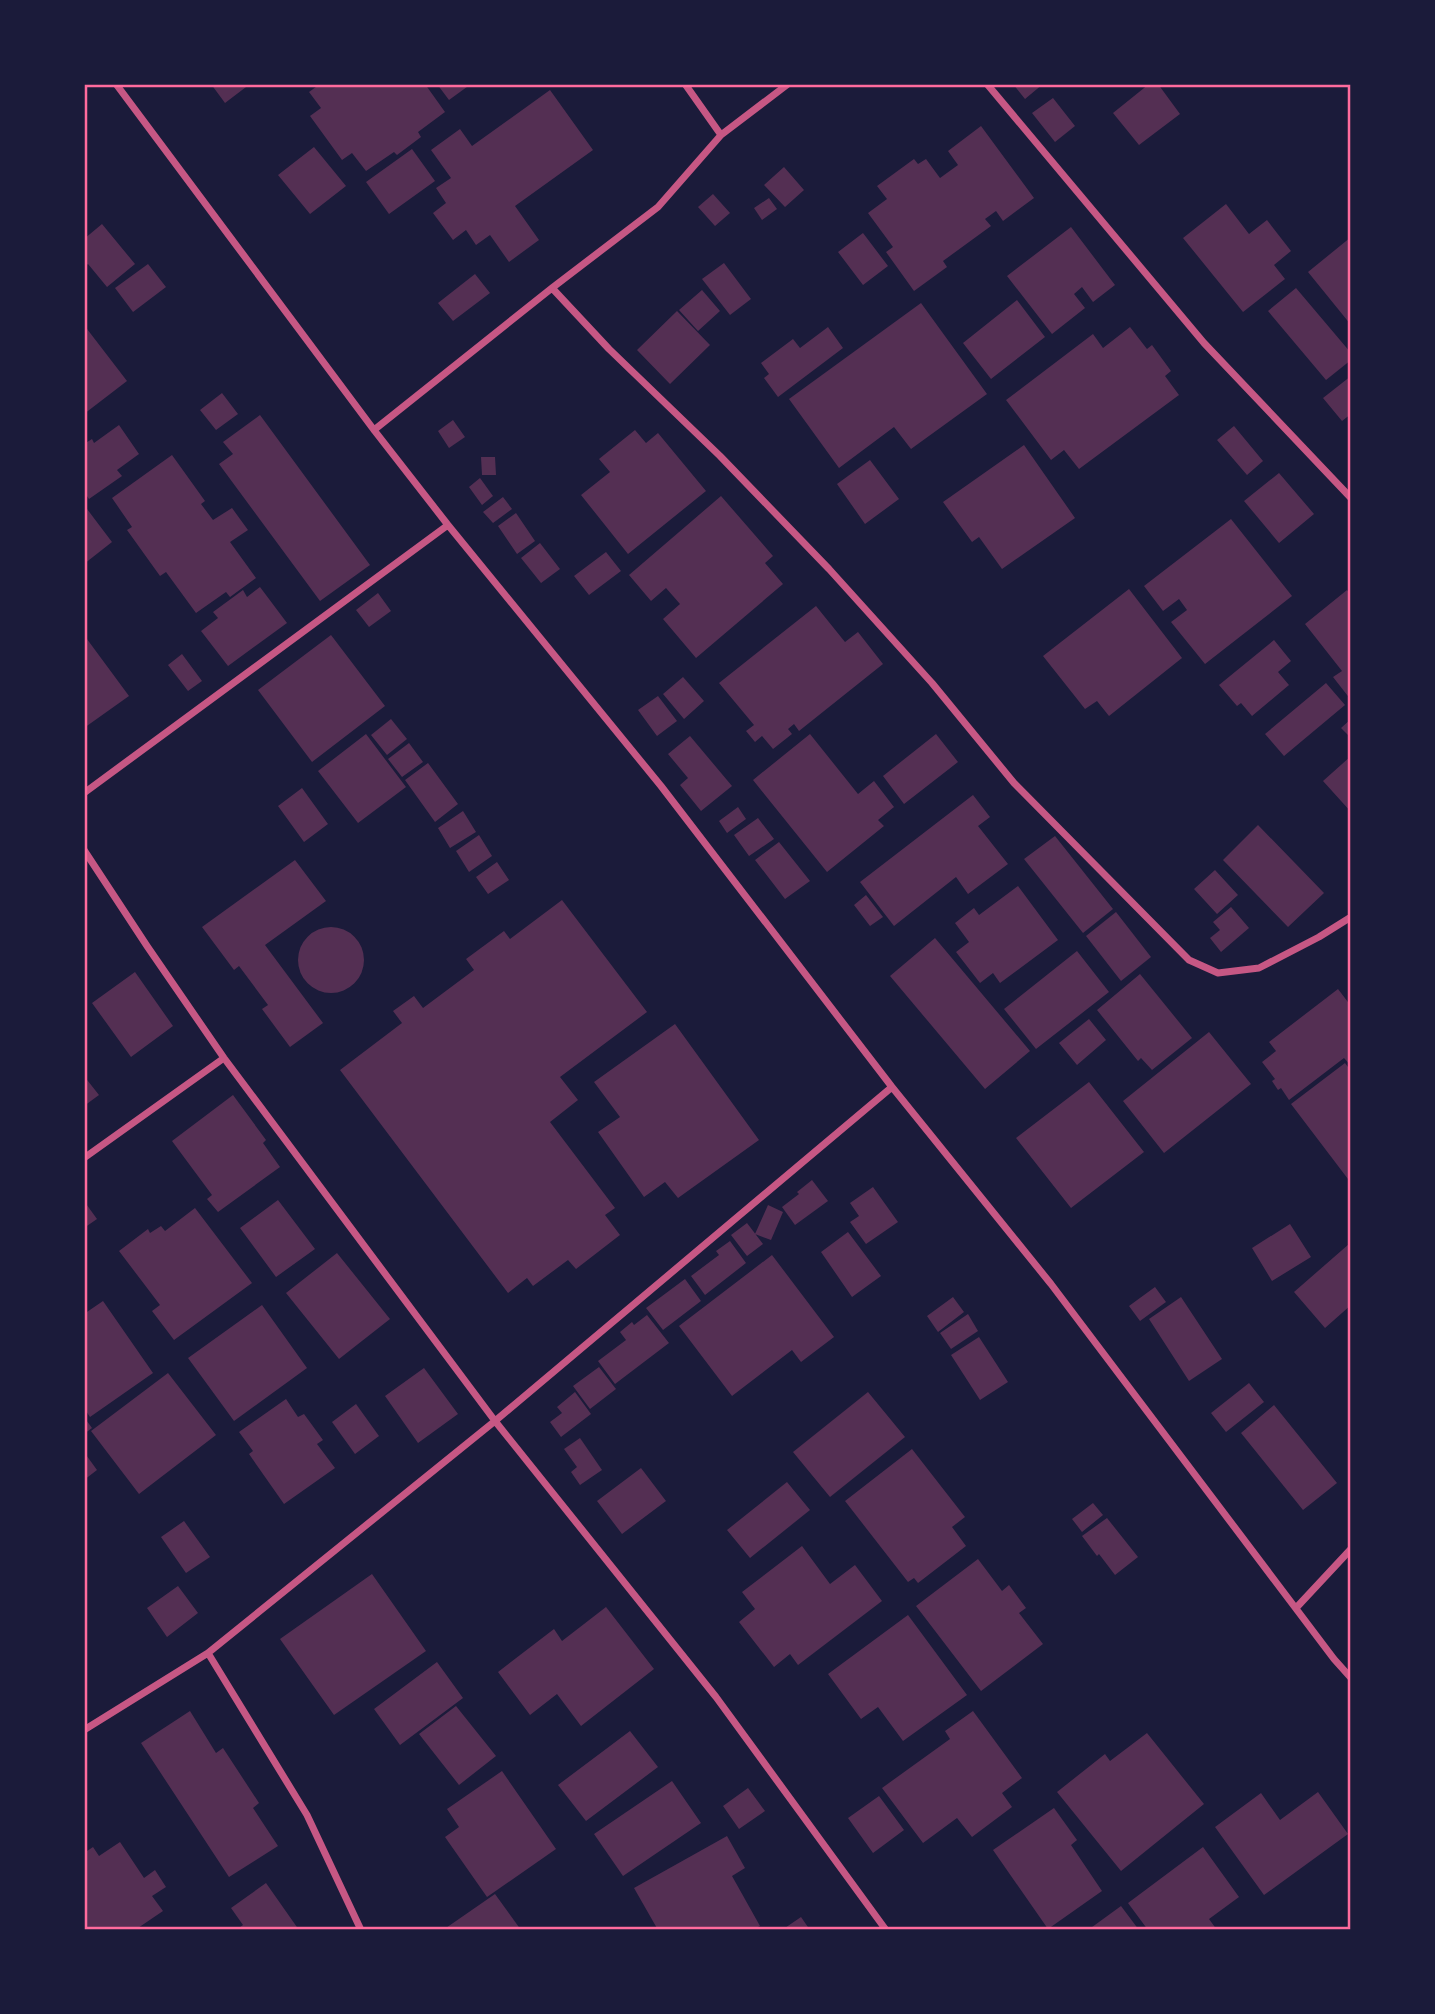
<svg xmlns="http://www.w3.org/2000/svg" width="1435" height="2014" font-family="'Noto Sans',sans-serif">
  <rect width="100%" height="100%" fill="#1b1b3a"/>
  <!-- building -->
  <path fill="#542f53" d="M211 84H250L225 103Z
    M320 84H425L445 112 418 132 421 137 397 155 394 152 366 171 352 153 342 160 310 116 321 108 309 92Z
    M437 84H471L449 100Z
    M1013 84H1043L1025 99Z
    M1149 84H1158L1180 114 1139 145 1113 113Z
    M550 90 593 150 515 206 539 240 509 262 490 235 476 245 466 230 453 240 433 213 446 203 436 188 451 178 431 150 460 129 472 146Z
    M1053 98 1075 126 1055 142 1032 113Z
    M981 126 1034 198 1003 221 996 211 985 219 991 226 943 261 947 267 914 291 886 252 893 247 868 213 887 199 877 186 914 159 918 164 926 159 940 178 958 165 948 151Z
    M314 147 346 186 310 214 278 175Z
    M412 149 435 181 389 214 366 182Z
    M784 167 804 190 785 207 764 185Z
    M713 194 730 213 715 226 698 207Z
    M769 198 777 209 762 220 754 208Z
    M1226 204 1249 234 1267 220 1291 251 1274 265 1285 279 1243 312 1183 238Z
    M102 224 135 264 107 287 88 264 84 267V239Z
    M1071 227 1115 285 1093 302 1082 287 1074 294 1085 308 1052 334 1007 276Z
    M863 233 888 266 863 285 838 252Z
    M1351 237V325L1308 272Z
    M724 263 751 299 730 315 702 279Z
    M148 264 166 287 133 312 115 288Z
    M475 274 490 293 453 321 438 303Z
    M1296 288 1351 353V360L1326 380 1268 311Z
    M702 290 720 311 698 331 679 310Z
    M1017 300 1045 337 991 379 963 343Z
    M921 303 987 394 911 449 894 427 839 468 789 399Z
    M677 311 710 345 670 384 637 350Z
    M84 325 127 381 84 414Z
    M828 327 843 348 778 397 764 378 769 374 761 363 793 339 800 348Z
    M1130 327 1147 349 1152 345 1171 371 1165 376 1179 395 1079 469 1064 450 1051 460 1006 400 1093 334 1103 348Z
    M1351 376V414L1342 421 1323 398Z
    M222 393 238 414 216 430 200 410Z
    M260 415 370 565 320 601 219 464 233 454 223 442Z
    M453 420 465 437 449 448 438 431Z
    M119 425 139 454 117 470 122 476 89 499 84 492V471L86 469 84 466V444L92 439 94 443Z
    M1234 426 1263 461 1247 475 1217 440Z
    M635 430 646 443 658 433 706 491 628 554 581 495 610 472 599 459Z
    M1024 445 1075 518 1002 569 979 537 972 542 943 502Z
    M172 455 205 501 201 504 213 520 232 508 248 530 230 542 256 578 230 597 226 592 196 613 166 572 160 576 127 530 132 527 112 498Z
    M481 457H495L496 475H482Z
    M870 460 899 499 865 524 837 484Z
    M1279 473 1314 514 1279 543 1244 501Z
    M480 478 493 496 482 505 469 487Z
    M721 496 773 556 765 563 783 584 696 658 663 619 680 604 666 588 651 601 629 575Z
    M503 497 512 509 493 523 483 512Z
    M84 505 112 542 84 564Z
    M516 513 535 541 517 554 498 526Z
    M1231 519 1292 596 1205 664 1171 622 1187 610 1179 599 1163 611 1144 586Z
    M540 543 560 569 541 583 521 558Z
    M606 552 621 571 589 595 574 576Z
    M260 587 287 623 228 666 201 631 218 618 213 612 243 590 247 597Z
    M1129 589 1182 658 1109 716 1097 701 1085 709 1043 656Z
    M1347 590 1351 595V700L1333 677 1342 671 1305 624Z
    M378 593 391 611 369 627 356 610Z
    M816 606 845 642 858 632 883 664 799 731 794 724 788 729 792 734 773 749 762 736 755 742 746 731 754 725 719 683Z
    M84 635 129 696 84 728Z
    M331 635 385 706 312 762 258 690Z
    M1274 640 1291 661 1278 672 1289 685 1252 716 1241 703 1237 706 1219 685Z
    M182 654 202 681 188 691 168 665Z
    M683 677 704 701 684 719 663 694Z
    M1326 683 1345 705 1284 756 1265 734Z
    M658 696 677 721 657 736 638 710Z
    M391 719 407 739 387 755 371 735Z
    M1351 719V738L1341 728Z
    M366 734 406 787 358 823 318 771Z
    M810 734 858 794 874 781 894 807 878 820 884 826 827 872 753 780Z
    M936 734 958 762 904 804 883 776Z
    M690 736 732 786 701 811 680 785 688 778 668 754Z
    M409 743 423 762 402 777 388 759Z
    M1351 756V812L1323 781Z
    M428 763 458 804 435 822 405 780Z
    M302 788 328 824 304 842 278 806Z
    M973 795 990 817 978 826 1008 864 968 894 956 877 894 926 860 882Z
    M738 807 746 819 727 833 719 821Z
    M463 811 476 832 450 848 438 828Z
    M758 818 774 839 749 856 734 835Z
    M1258 825 1324 893 1288 927 1223 860Z
    M479 835 492 856 469 872 456 851Z
    M1055 836 1113 909 1083 933 1024 859Z
    M779 842 810 881 785 899 755 860Z
    M295 860 326 901 265 945 323 1023 290 1047 262 1009 268 1005 239 966 234 970 202 927Z
    M497 862 509 880 488 894 476 877Z
    M1215 870 1238 895 1217 914 1194 889Z
    M1018 886 1058 940 1000 983 993 973 980 983 956 952 969 942 955 923 974 908 979 915Z
    M866 895 883 917 870 926 854 905Z
    M562 900 647 1012 560 1077 578 1100 550 1122 615 1208 605 1215 620 1235 576 1269 568 1260 533 1286 527 1278 508 1293 340 1070 402 1023 393 1011 414 996 423 1008 474 970 466 959 504 931 510 939Z
    M1231 907 1249 928 1221 952 1210 938 1220 930 1213 922Z
    M1116 912 1151 957 1121 981 1086 936Z
    M298 960a33 33 0 1 1 66 0a33 33 0 1 1-66 0Z
    M935 938 1030 1051 985 1089 890 976Z
    M1077 951 1109 992 1036 1049 1004 1009Z
    M135 972 173 1026 131 1057 92 1003Z
    M1140 974 1192 1038 1152 1070 1141 1058 1138 1061 1097 1010Z
    M1338 989 1351 1006V1066L1344 1058 1289 1100 1281 1088 1278 1090 1272 1081 1275 1079 1262 1062 1276 1051 1269 1042Z
    M1089 1019 1106 1040 1077 1065 1059 1043Z
    M675 1024 759 1140 678 1198 665 1182 644 1197 598 1132 620 1117 594 1082Z
    M1209 1032 1251 1084 1164 1153 1123 1101Z
    M1345 1063 1351 1071V1183L1291 1104Z
    M84 1076 99 1095 84 1106Z
    M1089 1082 1144 1152 1071 1208 1016 1138Z
    M233 1095 266 1140 263 1143 280 1167 218 1212 207 1199 212 1195 172 1141Z
    M812 1180 828 1201 795 1225 782 1207 799 1194 797 1192Z
    M873 1187 898 1222 866 1244 850 1222 859 1216 850 1203Z
    M278 1200 315 1249 276 1277 240 1228Z
    M84 1201 97 1219 84 1228Z
    M768 1205 783 1212 771 1240 755 1234Z
    M195 1208 252 1283 174 1340 152 1311 160 1305 119 1251 148 1229 150 1233 161 1226 165 1231Z
    M747 1223 763 1244 747 1256 731 1235Z
    M1290 1224 1311 1257 1272 1281 1252 1248Z
    M848 1232 881 1276 852 1297 821 1252Z
    M730 1241 746 1263 705 1295 691 1276 719 1255 716 1251Z
    M1349 1244 1351 1247V1305L1325 1328 1294 1292Z
    M337 1253 390 1319 339 1359 286 1293Z
    M772 1255 834 1337 801 1362 792 1350 732 1396 679 1326Z
    M685 1279 701 1301 663 1330 646 1308Z
    M1155 1287 1166 1302 1140 1321 1129 1306Z
    M953 1297 964 1312 938 1332 927 1316Z
    M1181 1297 1222 1359 1189 1381 1149 1319Z
    M103 1301 153 1373 90 1417 84 1408V1314Z
    M262 1305 307 1368 234 1421 188 1358Z
    M968 1314 978 1331 951 1349 940 1333Z
    M647 1315 669 1343 615 1384 598 1361 626 1340 620 1332 632 1322 634 1325Z
    M979 1337 1008 1382 980 1400 951 1355Z
    M599 1367 616 1389 590 1409 573 1386Z
    M424 1368 458 1414 418 1443 385 1396Z
    M168 1373 216 1435 139 1494 91 1431Z
    M1249 1383 1264 1402 1226 1432 1211 1413Z
    M575 1392 591 1414 561 1437 550 1422 562 1413 557 1407Z
    M868 1392 905 1437 830 1497 793 1452Z
    M286 1399 298 1417 304 1414 323 1440 317 1444 335 1468 284 1504 249 1454 253 1451 239 1432Z
    M356 1404 379 1436 355 1454 332 1422Z
    M1274 1405 1337 1483 1303 1510 1241 1433Z
    M84 1417 92 1428 84 1434Z
    M580 1438 602 1470 580 1485 571 1472 577 1467 564 1449Z
    M912 1449 965 1517 952 1527 966 1546 918 1583 914 1578 908 1582 845 1501Z
    M84 1452 97 1470 84 1480Z
    M641 1468 666 1501 622 1534 597 1501Z
    M787 1482 810 1510 750 1558 727 1530Z
    M1093 1503 1103 1515 1082 1532 1072 1519Z
    M1107 1518 1138 1557 1115 1575 1099 1554 1097 1556 1082 1536Z
    M184 1521 210 1557 186 1573 161 1537Z
    M802 1546 830 1584 855 1565 882 1601 798 1665 790 1654 774 1667 739 1622 755 1609 742 1592Z
    M978 1559 1002 1591 1009 1585 1026 1608 1019 1613 1043 1644 981 1691 916 1606Z
    M372 1574 426 1651 334 1715 280 1639Z
    M178 1586 198 1613 167 1637 147 1608Z
    M606 1607 654 1669 581 1726 557 1694 530 1715 498 1672 554 1629 562 1641Z
    M908 1615 967 1695 903 1741 878 1707 861 1719 828 1674Z
    M437 1662 463 1698 400 1745 374 1709Z
    M456 1706 496 1756 459 1785 419 1734Z
    M190 1711 216 1753 223 1748 259 1803 253 1808 278 1846 229 1877 141 1743Z
    M973 1711 1022 1778 1002 1793 1012 1807 972 1837 957 1818 923 1843 882 1788 950 1739 945 1731Z
    M630 1731 658 1767 586 1821 558 1785Z
    M1147 1733 1204 1804 1121 1871 1057 1792 1105 1754 1110 1761Z
    M502 1771 556 1849 487 1897 445 1837 459 1827 447 1809Z
    M672 1781 701 1823 623 1876 594 1834Z
    M748 1788 765 1811 739 1829 723 1806Z
    M1318 1792 1348 1834 1264 1895 1215 1827 1261 1793 1280 1820Z
    M879 1796 904 1830 873 1853 848 1818Z
    M1054 1808 1077 1840 1071 1845 1102 1891 1048 1929 993 1850Z
    M727 1836 745 1868 732 1876 760 1926 752 1930H658L634 1888Z
    M120 1842 144 1878 155 1870 166 1887 152 1896 163 1911 135 1930H84V1853L93 1847 99 1856Z
    M1203 1847 1239 1897 1209 1919 1217 1930H1148L1128 1903Z
    M266 1883 299 1930H236L243 1925 231 1908Z
    M495 1894 521 1930H443Z
    M1121 1906 1139 1930H1088Z
    M801 1917 810 1930H782Z"/>
  <g fill="none" stroke-linecap="round" stroke-linejoin="round">
    <!-- minor -->
    <path stroke="#c65784" stroke-width="7" d="M116 84 374 430 448 525 661 786 892 1087 1051 1284 1334 1659 1351 1678
      M685 84 721 135
      M987 84 1204 343 1351 498
      M552 288 609 349 720 456 829 569 932 683 1014 783 1189 960 1218 973 1259 968 1319 937 1351 917
      M374 430 552 288 658 207 721 135 788 84
      M84 793 448 525
      M84 850 147 946 224 1058 495 1421 716 1697 886 1930
      M84 1158 224 1058
      M1296 1608 1351 1549
      M208 1653 307 1815 361 1930
      M84 1730 208 1653 495 1421 892 1087"/>
  </g>
  <!-- border -->
  <rect width="1435" height="2014" fill="none" stroke="#1b1b3a" stroke-width="172"/>
  <rect x="86" y="86" width="1263" height="1842" fill="none" stroke="#ff6b9d" stroke-width="2.5"/>
</svg>
